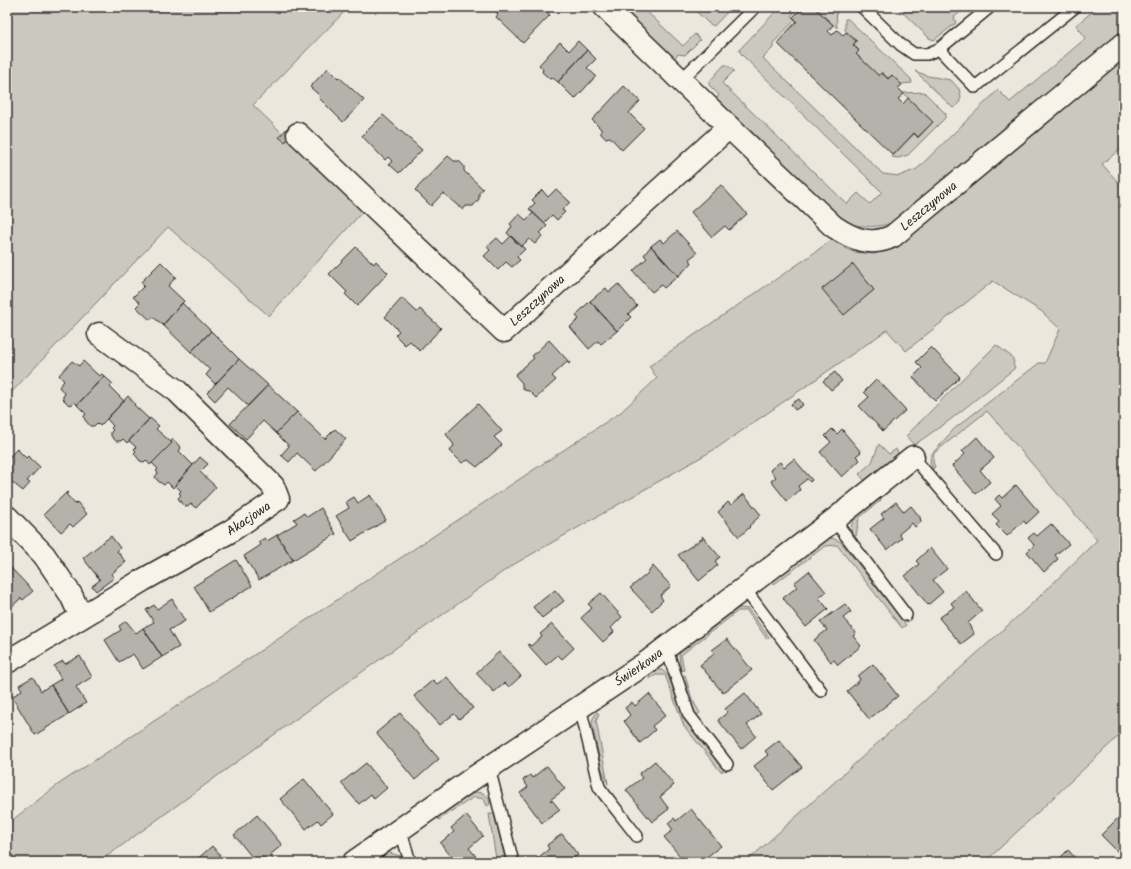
<svg xmlns="http://www.w3.org/2000/svg" width="1131" height="869" font-family="Kalam,sans-serif">
  <rect width="100%" height="100%" fill="#ebe7dd"/>
  <filter id="ink" filterUnits="userSpaceOnUse"><feTurbulence type="fractalNoise" baseFrequency=".025" numOctaves="2"/><feDisplacementMap in="SourceGraphic" scale="8" xChannelSelector="R" yChannelSelector="G"/><feConvolveMatrix kernelMatrix="1 2 1 2 8 2 1 2 1" color-interpolation-filters="sRGB"/></filter>
  <g filter="url(#ink)">
    <!-- green -->
    <path fill="#cbc8bf" stroke="#7b7a75" d="M7 7H349L253 105 363 211 269 316 168 227 7 397Z
      M616 7H642L683 46 695 34 700 40 685 55 678 54 672 61Z
      M692 7H732L714 26 708 23Z
      M780 7H799L791 16 795 20 773 43V48L763 58 883 174 899 176 917 169 998 90 1010 102 1086 38 1076 25 1098 7H1124V33L903 218C879 230 862 228 837 220L713 102 719 95 709 85V82L724 65H727L734 71 722 83 847 204 858 193 870 204 882 192 742 55 739 50Z
      M814 7H836L837 28Z
      M897 7H967L954 17 956 23 934 40 929 38Z
      M845 19H848L911 79 912 83 901 84 892 75 888 78 882 72 878 75 856 54 859 50 854 45 857 41 845 30Z
      M1124 55V146L1102 164 1124 189V731L985 862H746L1037 599 1097 540 987 411 934 453 933 462 935 467 933 469 930 462 931 455 954 429 1039 363H1045L1060 329 1041 311 993 281 906 351 887 330 717 448 511 566 282 729 99 862H7V824L59 784 621 412 657 378 649 366 807 258 834 238 845 248 853 252 875 254 905 237Z
      M915 71 928 76 951 80 959 89 961 96 959 104 953 108Z
      M924 92 946 114 945 118 908 155 898 158 892 157 914 134 918 138 933 122 903 93Z
      M996 345 1012 357 1014 362 1013 364 1015 368 950 420 914 445 906 436Z
      M879 444 889 454 896 449 899 455 866 482 859 474 872 462Z
      M879 497 881 500 859 518 856 536 853 540C845 518 864 510 879 497Z
      M832 538 841 542 906 625 902 628 837 545 825 546 773 585 771 582 828 539Z
      M741 608 748 609 769 637 767 639 747 611H738L681 655 684 670 681 671 679 655 682 650 735 609Z
      M658 670H662L668 675 684 719 724 770 721 772 684 726 665 675H656L649 679 650 674Z
      M685 675 692 699 700 713 696 716 683 676Z
      M597 712 599 714 596 721 608 784 602 770 592 724 593 718Z
      M475 792 483 793 489 798 490 804 487 806 484 799 474 797 439 820 436 816Z
      M489 814H494L506 862H498L495 853Z
      M387 852 400 856 404 862C398 862 394 860 388 859 382 859 377 862 371 862L380 855Z"/>
    <!-- building -->
    <path fill="#b5b2ab" stroke="#2b2b2b" d="M491 7H542L550 15 523 43 496 17 498 14Z
      M803 7H814L833 25 828 31 832 35 837 30 843 35 846 32 856 41 853 45 859 51 856 54 879 76 882 73 888 79 892 75 902 85 898 88 904 94 898 99 903 104 908 98 933 122 918 137 914 133 893 155 777 43 797 21 793 17Z
      M578 41 587 50 558 82 553 78 550 79 542 72 543 69 539 65 560 42 569 51Z
      M587 50 596 59 587 68 596 76 575 99 558 82Z
      M328 68 338 78 339 77 364 100 343 122 319 98 320 96 310 87Z
      M624 86 640 101 629 113 644 128 622 150 610 137 605 138 601 134V129L592 120Z
      M383 115 422 150 399 173 389 164 392 161 388 157 385 160 362 136Z
      M289 126 294 132 285 142 279 137Z
      M448 156 454 161H459L464 166V171L483 189 479 193V199L473 206H466L463 210 443 193 431 206 415 190Z
      M721 185 747 214 729 230 725 226 712 237 691 212Z
      M556 189 570 202 562 210 565 212 557 220 552 215 544 223 529 209 535 203 532 200 542 190 548 197Z
      M529 209 547 226 540 233 542 236 535 244 529 239 521 247 507 233 512 226 510 224 519 214 526 220 533 213Z
      M677 231 697 253 689 259 692 263 678 276 651 246 660 239 664 243Z
      M511 236 525 249 517 257 520 260 512 267 506 262 498 270 484 256 490 250 487 247 497 238 503 244Z
      M651 246 678 276 664 288 661 285 652 292 633 271 647 258 644 255Z
      M356 247 374 264 376 261 388 273 357 306 345 294 347 292 329 274Z
      M161 262 176 277 168 286 184 301 163 325 153 317 150 320 136 307 140 303 133 297 144 286 141 282Z
      M853 264 874 290 844 315 822 289Z
      M618 284 637 306 628 314 631 317 617 331 590 301 606 288 609 292Z
      M402 298 417 312 420 309 441 328 420 351 410 341 405 345 395 335 399 331 385 317Z
      M590 301 617 331 601 344 598 341 589 349 570 327 579 319 576 316 577 314Z
      M182 303 211 331 191 352 163 325Z
      M211 331 239 359 215 384 206 375 210 370 191 352Z
      M549 340 570 363 569 364 567 362 552 376 556 380 536 398 529 391 524 390 522 387V383L515 375 534 358 532 356Z
      M931 347 960 377 935 401 913 377 922 368 916 362Z
      M239 359 268 385 248 406 228 387 215 401 207 393Z
      M72 361 79 366 83 361 99 376 102 374 104 376 77 405 75 402 73 404 69 405 63 399V396L65 394 59 387 64 381 59 375Z
      M835 372 842 381 831 390 823 381Z
      M104 376 113 384 110 387 124 401 100 426 97 423 94 426H90L85 420 84 416 86 414 77 405Z
      M877 379 906 410 883 431 859 406 869 397 864 392Z
      M268 385 297 412 276 433 263 421 246 439 230 424Z
      M128 396 135 404 134 405 149 419 127 443 123 439 121 441H116L111 436V432L113 430 111 428 113 426 107 419Z
      M799 399 803 405 795 410 791 404Z
      M478 404 502 431 494 437 502 445 477 467 468 460 462 463 450 451 454 445 446 434Z
      M297 412 325 439 335 429 346 439 316 471 297 453 289 462 281 455 289 446 276 433Z
      M150 418 159 426 156 429 172 443 150 465 146 460 144 462 140 461 134 453 136 451 134 449 136 447 129 441Z
      M832 429 837 434 842 429 844 431H843L861 452 856 456 860 460 842 477 820 452 831 442 825 436Z
      M977 437 994 458 980 470 990 482 976 494 952 466 965 454 962 451Z
      M173 439 181 448 179 451 193 465 173 488 167 482 164 485 158 481 155 477 158 473 156 471 158 469 152 463 172 443 171 442Z
      M17 449 26 458 28 456 40 467 27 481 30 483 23 491 7 478V459Z
      M200 457 208 464 200 472 216 487 196 508 191 504 187 507 182 504 178 498 181 495 179 493 181 491 175 485Z
      M794 459 812 480 810 482 807 479 803 482 798 486 800 490 787 501 771 481 776 477 770 470 780 462 784 467Z
      M1016 485 1039 512 1026 524 1024 521 1007 536 996 525 999 521 992 514 1001 506 995 499 999 495 1002 498Z
      M67 492 68 493 66 494 75 504 77 502 87 514 73 527 70 524 61 532 44 514Z
      M744 494 761 515 749 526 750 527 739 537 718 512 728 502 731 505Z
      M370 495 386 520 352 541 336 516 349 508 346 502 354 497 358 503Z
      M896 502 904 512 911 506 920 517 921 522 915 527 912 523 899 534 902 538 887 550 870 529 884 518 881 514Z
      M321 508 336 534 293 560 277 535 297 523 294 519 304 513 307 517Z
      M1051 524 1069 544 1055 555 1058 559 1044 572 1027 552 1034 545 1028 538 1034 533 1037 536Z
      M277 535 293 560 259 580 244 556 261 545 258 542 265 538 267 541Z
      M111 536 120 548 117 551 126 562 111 574 114 578 96 591 92 586 100 580 83 558Z
      M702 536 720 557 715 561 718 565 699 581 678 555 703 538Z
      M930 548 947 569 933 580 943 592 928 605 905 576 919 564 916 561Z
      M236 560 252 586 209 612 194 586Z
      M7 566 9 568 10 567 33 591 23 600 21 598 7 611Z
      M653 566 671 586 660 596 663 600 652 611 630 588 647 574Z
      M809 571 826 592 819 598 828 609 806 627 783 598 797 587 794 583Z
      M555 590 564 601 542 618 533 607Z
      M966 591 982 611 968 623 974 634 961 644 939 618 954 607 951 603Z
      M601 593 622 617 611 628 614 632 603 642 581 618 592 608 588 604Z
      M172 599 185 621 169 630 179 647 162 657 143 628 154 622 146 610 154 605 157 609Z
      M845 604 851 612 843 618 856 633 853 636 861 646 838 665 834 660 831 662 814 640 827 630 820 622Z
      M126 621 136 633 143 628 162 657 143 669 133 654 119 662 105 640 121 630 119 626Z
      M552 624 574 648 562 659 558 655 546 665 528 645 529 644 531 646 542 636 540 634Z
      M727 639 752 670 723 693 700 665 714 654 712 650Z
      M499 652 521 676 509 687 505 683 494 692 476 673Z
      M80 656 92 677 76 687 86 703 69 714 51 685 61 679 54 666 63 661 65 664Z
      M873 664 898 696 869 719 847 691 860 680 858 676Z
      M33 677 41 691 51 685 69 714 35 735 12 697 22 690 19 685Z
      M447 677 473 708 459 719 454 714 440 725 414 696 433 680 437 684Z
      M745 693 761 714 747 725 756 736 741 749 718 720 728 712 725 709Z
      M649 694 666 715 652 726 655 730 640 743 624 721 630 715 625 708 632 702 635 706Z
      M400 713 439 759 415 780 376 733Z
      M779 740 802 767 773 790 754 766 768 755 765 751Z
      M655 761 674 785 660 797 669 809 652 822 626 790 642 778 639 774Z
      M366 763 387 788 374 799 371 794 359 804 341 783Z
      M547 766 565 789 550 800 552 801V800L560 810 542 823 520 793 528 787 523 780 530 775 532 778Z
      M304 779 333 814 321 824 318 820 306 829 280 799Z
      M691 809 721 846 700 862H685L664 837 673 830 668 823 674 818 676 821Z
      M1122 814 1124 816V852L1121 855 1101 835Z
      M257 815 282 845 270 855 274 860 271 862H256L234 835Z
      M466 815 483 836 469 848 479 860 476 862H456L440 843 454 832 451 828Z
      M562 834 578 855 568 862H537L535 860 549 849 547 845Z
      M212 846 220 855 217 858 220 862H194Z
      M1068 850 1079 862H1056Z"/>
    <g fill="none" stroke-linecap="round" stroke-linejoin="round">
      <defs>
        <path id="lane" d="M862 7 901 45 914 54H927L939 49 990 7
          M939 49 975 87 1075 7
          M681 80 755 7
          M913 457 996 554
          M834 520 906 615
          M744 588 821 691
          M666 647 689 715 727 764
          M580 707 599 787 605 795 637 836
          M489 768 513 862
          M400 828 410 862"/>
        <g id="street">
          <path d="M605 7 729 127"/>
          <path id="s1" d="M298 134 504 331 729 127 833 226C852 239 871 247 893 236L1124 44"/>
          <path d="M7 517 44 555 71 595 81 617"/>
          <path id="s2" d="M7 662 143 580 229 532 278 499 273 486 177 391 99 334"/>
          <path id="s3" d="M354 862 469 781 646 663 834 520 913 457"/>
        </g>
      </defs>
      <!-- lane casing -->
      <use href="#lane" stroke="#2b2b2b" stroke-width="14"/>
      <!-- street casing -->
      <use href="#street" stroke="#2b2b2b" stroke-width="25"/>
      <!-- lane -->
      <use href="#lane" stroke="#f7f3e8" stroke-width="11"/>
      <!-- street -->
      <use href="#street" stroke="#f7f3e8" stroke-width="22"/>
    </g>
  </g>
  <g text-anchor="middle" dominant-baseline="central" stroke-width="3" stroke-linejoin="round" paint-order="stroke">
    <!-- street labels -->
    <g font-size="13" fill="#2b2b2b" stroke="#f7f3e8">
      <text stroke="none"><textPath href="#s1" startOffset="843">Leszczynowa</textPath></text>
      <text stroke="none"><textPath href="#s1" startOffset="330">Leszczynowa</textPath></text>
      <text stroke="none"><textPath href="#s2" startOffset="281">Akacjowa</textPath></text>
      <text stroke="none"><textPath href="#s3" startOffset="345">Świerkowa</textPath></text>
    </g>
  </g>
  <!-- margin -->
  <rect width="1131" height="869" fill="none" stroke="#f7f3e8" stroke-width="24"/>
  <rect x="12" y="12" width="1107" height="845" fill="none" stroke="#2b2b2b" stroke-width="1.5" filter="url(#ink)"/>
</svg>
